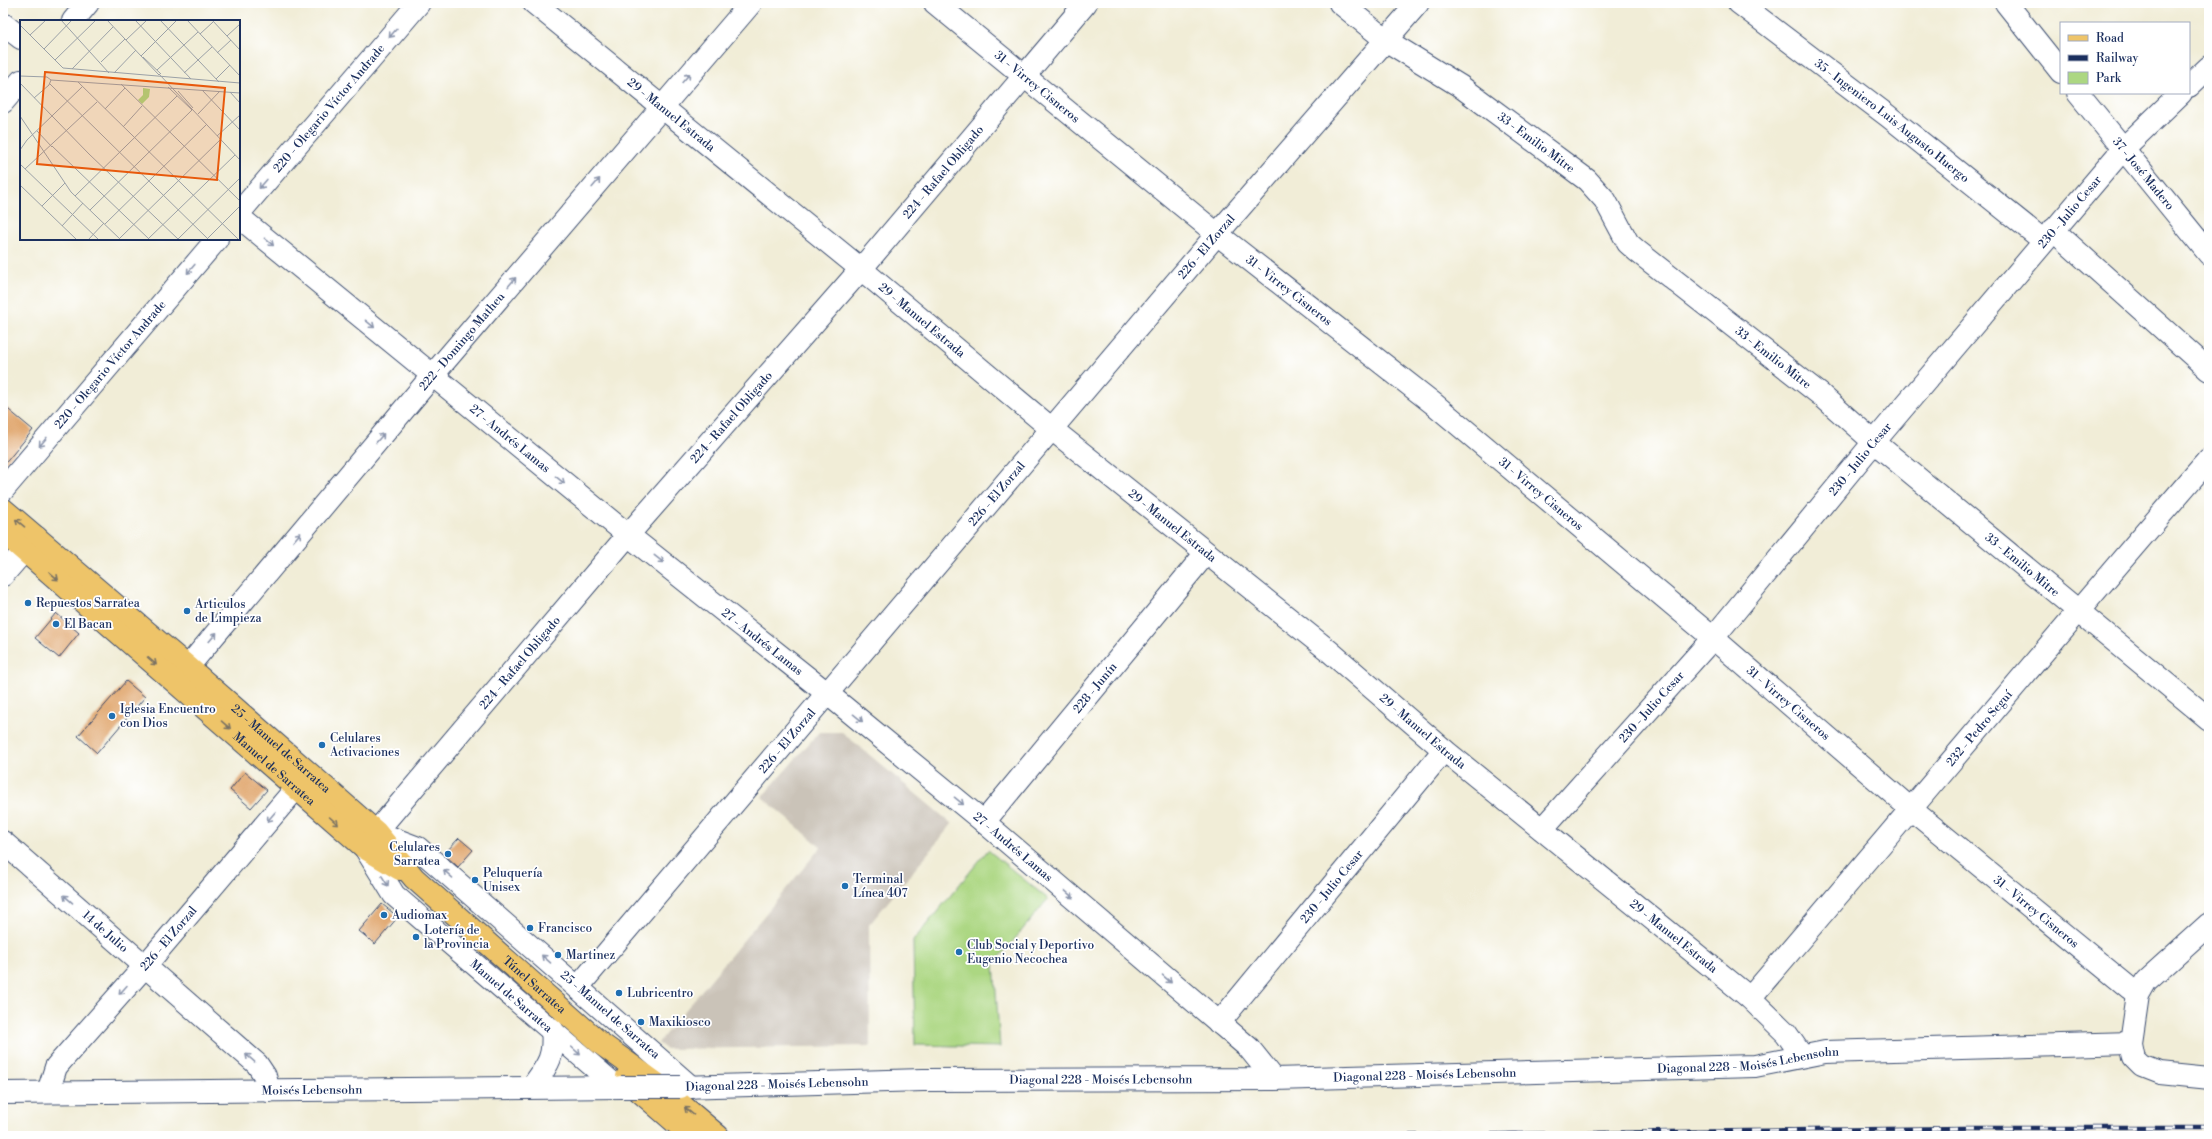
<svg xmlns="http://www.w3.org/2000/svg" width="2212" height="1139" font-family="'Libre Bodoni',serif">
  <rect width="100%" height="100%" fill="#fff"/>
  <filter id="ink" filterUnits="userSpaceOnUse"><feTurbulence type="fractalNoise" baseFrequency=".025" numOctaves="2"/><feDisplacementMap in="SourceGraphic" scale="8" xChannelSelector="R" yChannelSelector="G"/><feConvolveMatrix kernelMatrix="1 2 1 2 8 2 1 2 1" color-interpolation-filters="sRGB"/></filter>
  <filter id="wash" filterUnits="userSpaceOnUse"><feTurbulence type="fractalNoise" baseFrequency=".012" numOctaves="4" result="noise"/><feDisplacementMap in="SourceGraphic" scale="16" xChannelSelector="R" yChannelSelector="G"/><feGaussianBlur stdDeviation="0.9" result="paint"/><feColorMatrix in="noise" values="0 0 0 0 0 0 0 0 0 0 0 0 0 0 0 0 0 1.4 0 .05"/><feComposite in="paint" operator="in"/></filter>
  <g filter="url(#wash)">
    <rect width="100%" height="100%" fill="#f1edd7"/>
    <!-- industrial -->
    <path fill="#cac3b8" d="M819 732H842L952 824 869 925 870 1046 666 1049 658 1043 821 847 762 797Z"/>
    <!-- green -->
    <path fill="#acd782" stroke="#648370" d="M988 850 1048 899 994 964 1000 1047 915 1045 913 941Z"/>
    <g id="blocks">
      <!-- building -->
      <path fill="#dfa367" d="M3 405 33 430 3 466Z
        M56 613 79 633 59 658 35 638Z
        M126 681 145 697 97 753 78 736Z
        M245 772 267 790 251 808 230 790Z
        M459 838 473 850 458 867 444 854Z
        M382 904 398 917 375 944 359 931Z"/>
    </g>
  </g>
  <g filter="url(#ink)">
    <use href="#blocks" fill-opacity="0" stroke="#3b4c70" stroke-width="1"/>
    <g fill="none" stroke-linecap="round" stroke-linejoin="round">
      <defs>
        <g id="minor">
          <path id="s1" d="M534 3 861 269 1053 430 1328 650 1444 750 1750 998 1786 1033 1802 1056"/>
          <path id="s2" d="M935 3 1217 234 1434 404 1713 638 1912 810 2138 995"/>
          <path id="s3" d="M1340 3 1387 41 1460 86 1587 180 1605 200 1628 243 1637 251 1821 395 1874 442 2209 719"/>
          <path id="s4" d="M1739 3 1888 116 2044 241"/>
          <path d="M2006 3 2061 72"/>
          <path d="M73 21 88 3"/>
          <path d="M3 24 21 38"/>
          <path d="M2189 86 2209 67"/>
          <path id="s5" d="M2078 93 2209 254"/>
          <path d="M3 102 21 81"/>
          <path id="s6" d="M239 213 419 3"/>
          <path id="s7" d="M239 217 628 535 828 694 984 822 1249 1048 1274 1079"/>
          <path d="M2053 230 2209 370"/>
          <path id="s8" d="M3 490 217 239"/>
          <path d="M3 575 36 537"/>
          <path id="s9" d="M176 681 432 376 751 3"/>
          <path id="s10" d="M984 822 1206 553"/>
          <path id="s11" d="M1542 829 1713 638 1874 442 2123 149 2181 93"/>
          <path id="s12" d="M3 842 257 1064 265 1076 269 1091"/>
          <path id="s13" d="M365 848 394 895 616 1086"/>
          <path d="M2209 924 2146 981 2138 995 2131 1043 2134 1058 2142 1066 2160 1073 2209 1078"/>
          <path id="s14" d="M578 987 1217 234 1418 3"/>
          <path id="s15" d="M1750 998C1904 819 2054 637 2209 459"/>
          <path id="s16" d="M1219 1023 1444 750"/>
          <path d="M532 1087C548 1065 555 1057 552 1029"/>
          <path id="s17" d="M680 1087 923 1080 1274 1079 1755 1066 1825 1052 2131 1043"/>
          <path id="s18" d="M691 1087 418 848 376 832 628 535 861 269 1086 3"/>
          <path id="s19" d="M48 1092 56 1067 61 1061 145 966 297 787"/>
          <path id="s20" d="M3 1093 621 1087"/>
        </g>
        <g id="major">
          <path id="s21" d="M3 509 188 667 376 832 414 878 600 1043 657 1084 718 1136"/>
          <path id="s22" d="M3 532 365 848 400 869"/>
          <path d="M627 1077 638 1090 691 1136"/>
        </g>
      </defs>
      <!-- minor casing -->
      <use href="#minor" stroke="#3b4c70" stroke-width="24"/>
      <!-- major casing -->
      <use href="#major" stroke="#3b4c70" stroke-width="24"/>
      <!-- minor -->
      <use href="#minor" stroke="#fff" stroke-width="22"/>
      <!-- major -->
      <use href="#major" stroke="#eec469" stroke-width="22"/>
      <defs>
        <path id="rail" d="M1373 1136 1964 1128H2209"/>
      </defs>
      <!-- rail casing -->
      <use href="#rail" stroke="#1b2f5e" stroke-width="4.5"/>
      <!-- rail -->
      <use href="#rail" stroke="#fff" stroke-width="3" stroke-dasharray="9" stroke-linecap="butt"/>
      <defs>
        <path id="minor-bridge" d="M621 1087H680"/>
      </defs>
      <!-- minor-bridge casing -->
      <use href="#minor-bridge" stroke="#3b4c70" stroke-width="24" stroke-linecap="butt"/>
      <!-- minor-bridge -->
      <use href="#minor-bridge" stroke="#fff" stroke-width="22"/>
    </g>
    <!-- one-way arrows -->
    <defs><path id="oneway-shaft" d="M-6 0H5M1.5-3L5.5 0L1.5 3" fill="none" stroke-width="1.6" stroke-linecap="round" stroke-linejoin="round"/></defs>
    <g stroke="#8d97ae">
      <use href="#oneway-shaft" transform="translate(393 33) rotate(131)"/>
      <use href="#oneway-shaft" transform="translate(686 78) rotate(-49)"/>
      <use href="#oneway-shaft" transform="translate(596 183) rotate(-50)"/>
      <use href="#oneway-shaft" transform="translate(263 184) rotate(131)"/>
      <use href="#oneway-shaft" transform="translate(269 242) rotate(39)"/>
      <use href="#oneway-shaft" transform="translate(191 269) rotate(130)"/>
      <use href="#oneway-shaft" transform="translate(512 282) rotate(-50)"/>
      <use href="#oneway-shaft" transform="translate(370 324) rotate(39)"/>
      <use href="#oneway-shaft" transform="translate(380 438) rotate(-50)"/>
      <use href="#oneway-shaft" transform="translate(43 442) rotate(130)"/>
      <use href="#oneway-shaft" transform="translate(560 480) rotate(39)"/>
      <use href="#oneway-shaft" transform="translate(297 537) rotate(-50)"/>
      <use href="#oneway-shaft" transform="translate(659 559) rotate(38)"/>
      <use href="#oneway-shaft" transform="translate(213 637) rotate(-50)"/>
      <use href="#oneway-shaft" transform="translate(858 718) rotate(39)"/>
      <use href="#oneway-shaft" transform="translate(959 801) rotate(39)"/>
      <use href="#oneway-shaft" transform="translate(271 817) rotate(130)"/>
      <use href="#oneway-shaft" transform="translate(448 874) rotate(-139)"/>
      <use href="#oneway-shaft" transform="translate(385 881) rotate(58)"/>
      <use href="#oneway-shaft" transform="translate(1069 894) rotate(41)"/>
      <use href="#oneway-shaft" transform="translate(68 899) rotate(-139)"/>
      <use href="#oneway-shaft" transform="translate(546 959) rotate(-139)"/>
      <use href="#oneway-shaft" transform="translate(1167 979) rotate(41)"/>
      <use href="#oneway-shaft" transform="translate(123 990) rotate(132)"/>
      <use href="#oneway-shaft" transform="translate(576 1051) rotate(42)"/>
      <use href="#oneway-shaft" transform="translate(250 1058) rotate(-139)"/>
    </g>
    <g stroke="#7a7263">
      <use href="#oneway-shaft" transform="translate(20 523) rotate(-140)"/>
      <use href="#oneway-shaft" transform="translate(54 576) rotate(41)"/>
      <use href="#oneway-shaft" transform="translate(152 661) rotate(41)"/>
      <use href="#oneway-shaft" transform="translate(226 725) rotate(41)"/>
      <use href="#oneway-shaft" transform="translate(334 821) rotate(42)"/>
      <use href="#oneway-shaft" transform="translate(689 1111) rotate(-140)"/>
    </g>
  </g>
  <!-- markers -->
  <g fill="#1f6fb2" stroke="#fff" stroke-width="1.5">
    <circle cx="28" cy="603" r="4"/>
    <circle cx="187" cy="611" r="4"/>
    <circle cx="56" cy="624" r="4"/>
    <circle cx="112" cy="716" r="4"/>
    <circle cx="322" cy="745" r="4"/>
    <circle cx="448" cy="854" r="4"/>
    <circle cx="475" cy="880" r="4"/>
    <circle cx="845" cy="886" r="4"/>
    <circle cx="384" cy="915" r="4"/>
    <circle cx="530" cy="928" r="4"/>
    <circle cx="416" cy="937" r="4"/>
    <circle cx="959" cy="952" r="4"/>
    <circle cx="558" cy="955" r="4"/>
    <circle cx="619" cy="993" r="4"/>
    <circle cx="641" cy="1022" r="4"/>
  </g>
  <g text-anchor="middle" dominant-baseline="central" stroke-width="3.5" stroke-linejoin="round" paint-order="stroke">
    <!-- street labels -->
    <g font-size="12" fill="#1b2f5e" stroke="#fff">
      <text stroke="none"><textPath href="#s2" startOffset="132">31 - Virrey Cisneros</textPath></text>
      <text stroke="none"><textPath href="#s6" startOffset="138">220 - Olegario Víctor Andrade</textPath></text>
      <text stroke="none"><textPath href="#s1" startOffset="177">29 - Manuel Estrada</textPath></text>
      <text stroke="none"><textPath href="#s4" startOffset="193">35 - Ingeniero Luis Augusto Huergo</textPath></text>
      <text stroke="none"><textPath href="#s3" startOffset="241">33 - Emilio Mitre</textPath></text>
      <text stroke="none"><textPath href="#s18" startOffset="1278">224 - Rafael Obligado</textPath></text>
      <text stroke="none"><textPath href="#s5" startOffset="104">37 - José Madero</textPath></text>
      <text stroke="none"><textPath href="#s11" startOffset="812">230 - Julio Cesar</textPath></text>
      <text stroke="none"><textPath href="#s14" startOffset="971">226 - El Zorzal</textPath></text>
      <text stroke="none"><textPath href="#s2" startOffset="456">31 - Virrey Cisneros</textPath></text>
      <text stroke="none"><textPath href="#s1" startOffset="501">29 - Manuel Estrada</textPath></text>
      <text stroke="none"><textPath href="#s9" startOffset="444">222 - Domingo Matheu</textPath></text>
      <text stroke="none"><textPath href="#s3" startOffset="565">33 - Emilio Mitre</textPath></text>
      <text stroke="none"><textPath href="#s8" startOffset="165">220 - Olegario Víctor Andrade</textPath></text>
      <text stroke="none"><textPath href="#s18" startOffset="954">224 - Rafael Obligado</textPath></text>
      <text stroke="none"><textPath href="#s7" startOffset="350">27 - Andrés Lamas</textPath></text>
      <text stroke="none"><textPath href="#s11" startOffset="488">230 - Julio Cesar</textPath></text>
      <text stroke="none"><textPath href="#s2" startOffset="780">31 - Virrey Cisneros</textPath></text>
      <text stroke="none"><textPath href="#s14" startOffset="647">226 - El Zorzal</textPath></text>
      <text stroke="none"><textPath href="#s1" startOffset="825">29 - Manuel Estrada</textPath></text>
      <text stroke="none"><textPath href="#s3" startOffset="889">33 - Emilio Mitre</textPath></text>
      <text stroke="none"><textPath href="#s7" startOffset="674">27 - Andrés Lamas</textPath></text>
      <text stroke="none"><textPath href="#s18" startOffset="630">224 - Rafael Obligado</textPath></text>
      <text stroke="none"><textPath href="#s10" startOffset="174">228 - Junín</textPath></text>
      <text stroke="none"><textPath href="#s2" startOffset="1104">31 - Virrey Cisneros</textPath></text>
      <text stroke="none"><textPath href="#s11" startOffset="164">230 - Julio Cesar</textPath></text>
      <text stroke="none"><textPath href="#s15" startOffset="354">232 - Pedro Seguí</textPath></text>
      <text stroke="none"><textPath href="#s1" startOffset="1149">29 - Manuel Estrada</textPath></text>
      <text stroke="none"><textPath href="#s14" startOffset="323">226 - El Zorzal</textPath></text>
      <text stroke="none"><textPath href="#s21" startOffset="367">25 - Manuel de Sarratea</textPath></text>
      <text stroke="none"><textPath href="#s22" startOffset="360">Manuel de Sarratea</textPath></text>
      <text stroke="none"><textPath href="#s7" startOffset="998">27 - Andrés Lamas</textPath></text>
      <text stroke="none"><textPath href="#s16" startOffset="177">230 - Julio Cesar</textPath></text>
      <text stroke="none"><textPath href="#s2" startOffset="1428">31 - Virrey Cisneros</textPath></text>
      <text stroke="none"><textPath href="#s12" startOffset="136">14 de Julio</textPath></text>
      <text stroke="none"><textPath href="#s1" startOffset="1473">29 - Manuel Estrada</textPath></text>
      <text stroke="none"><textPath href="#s19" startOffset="197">226 - El Zorzal</textPath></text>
      <text stroke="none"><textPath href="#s21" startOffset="714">Túnel Sarratea</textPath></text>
      <text stroke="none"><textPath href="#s13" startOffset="210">Manuel de Sarratea</textPath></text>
      <text transform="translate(610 1015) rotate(41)">25 - Manuel de Sarratea</text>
      <text stroke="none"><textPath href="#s17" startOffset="1069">Diagonal 228 - Moisés Lebensohn</textPath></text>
      <text stroke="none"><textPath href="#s17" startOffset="745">Diagonal 228 - Moisés Lebensohn</textPath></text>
      <text stroke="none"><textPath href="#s17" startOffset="421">Diagonal 228 - Moisés Lebensohn</textPath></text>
      <text stroke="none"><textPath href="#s17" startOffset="97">Diagonal 228 - Moisés Lebensohn</textPath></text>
      <text stroke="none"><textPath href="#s20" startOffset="309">Moisés Lebensohn</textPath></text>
    </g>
    <!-- poi labels -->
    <g font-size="12" fill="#1b2f5e" stroke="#fff" text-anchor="start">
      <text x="36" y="603">Repuestos Sarratea</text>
      <text x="195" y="604">Articulos<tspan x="195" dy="14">de Limpieza</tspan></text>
      <text x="64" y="624">El Bacan</text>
      <text x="120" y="709">Iglesia Encuentro<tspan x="120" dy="14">con Dios</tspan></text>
      <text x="330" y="738">Celulares<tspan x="330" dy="14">Activaciones</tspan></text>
      <text x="440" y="847" text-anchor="end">Celulares<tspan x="440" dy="14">Sarratea</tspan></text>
      <text x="483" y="873">Peluquería<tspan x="483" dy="14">Unisex</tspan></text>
      <text x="853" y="879">Terminal<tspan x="853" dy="14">Línea 407</tspan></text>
      <text x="392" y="915">Audiomax</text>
      <text x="538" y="928">Francisco</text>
      <text x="424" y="930">Lotería de<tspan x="424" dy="14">la Provincia</tspan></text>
      <text x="967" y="945">Club Social y Deportivo<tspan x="967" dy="14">Eugenio Necochea</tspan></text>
      <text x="566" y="955">Martinez</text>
      <text x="627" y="993">Lubricentro</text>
      <text x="649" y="1022">Maxikiosco</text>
    </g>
  </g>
  <!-- overview -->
  <g transform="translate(20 20)">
    <rect width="220" height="220" fill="#f1edd7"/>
    <path d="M123 68 130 69 129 77 122 84 118 80 123 75Z" fill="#acd782"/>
    <path fill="none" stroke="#9ba1a7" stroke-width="1" d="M41 0 89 53M87 0 139 55M115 0 171 59M140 0 199 62M167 0 220 56M192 0 220 30M0 5 43 48 220 63M180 14 193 2M10 15 26 0M207 16 220 4M106 20 127 0M24 29 52 0M197 33 211 20M121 36 157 0M123 37 141 54M35 40 76 0M81 42 105 19M52 49 93 7M137 50 178 12M94 53 116 30M164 53 192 27M139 54 220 140M0 56 27 57 31 60 220 73M196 59 210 45M58 62 219 220M0 63 69 134 159 220M30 64 189 220M101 64 220 181M182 70 220 110M158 71 173 88M210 72 220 83M14 78 29 65 31 60M85 89 105 68M178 94 200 71M0 96 51 172 101 220M103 107 122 86M17 111 32 127M197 116 220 95M32 126 130 220M0 130 7 120 62 67M0 144 79 220M5 149 77 82M0 165 57 220M55 176 157 76M22 186 45 163M70 190 172 90 148 67M85 204 187 104M42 206 63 183M100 218 201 119M128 219 215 135M158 219 220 158M68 220 84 203M186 220 220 186"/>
    <path fill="#e8590c" fill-opacity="0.15" stroke="#e8590c" stroke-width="2" d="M25 52 205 68 197 160 17 144Z"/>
    <rect width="220" height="220" fill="none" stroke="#1b2f5e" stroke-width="2"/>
  </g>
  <!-- margin -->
  <rect width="2212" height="1139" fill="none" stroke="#fff" stroke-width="16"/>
  <!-- legend -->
  <rect x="2060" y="22" width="130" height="72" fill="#ffffff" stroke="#a4acbf"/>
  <rect x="2068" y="35" width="20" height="6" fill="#eec469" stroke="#a4acbf"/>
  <text x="2096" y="42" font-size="12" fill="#1b2f5e">Road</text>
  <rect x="2068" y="55" width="20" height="6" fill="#1b2f5e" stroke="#a4acbf"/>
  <text x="2096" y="62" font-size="12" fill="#1b2f5e">Railway</text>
  <rect x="2068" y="72" width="20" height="12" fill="#acd782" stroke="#a4acbf"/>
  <text x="2096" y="82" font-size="12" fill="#1b2f5e">Park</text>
</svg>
